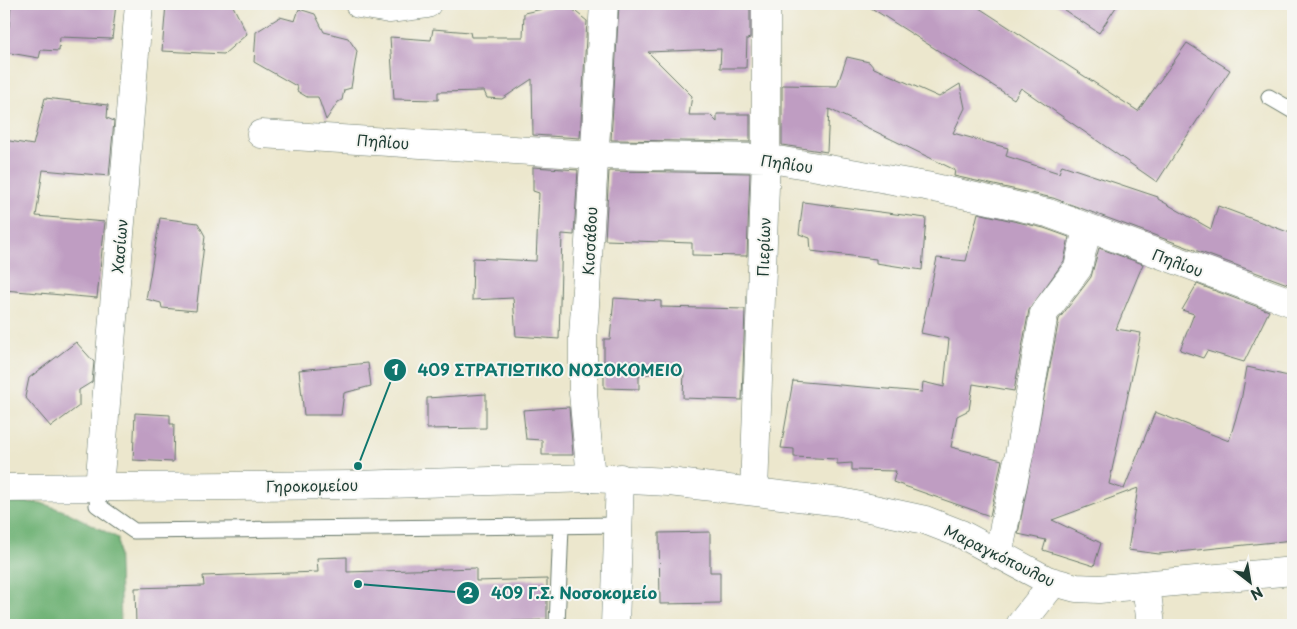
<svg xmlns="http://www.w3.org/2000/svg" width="1297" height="629" font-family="'Playpen Sans',sans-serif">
  <rect width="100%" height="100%" fill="#f6f6f2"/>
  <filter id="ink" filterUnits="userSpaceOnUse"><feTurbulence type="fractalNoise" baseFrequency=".02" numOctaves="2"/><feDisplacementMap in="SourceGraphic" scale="10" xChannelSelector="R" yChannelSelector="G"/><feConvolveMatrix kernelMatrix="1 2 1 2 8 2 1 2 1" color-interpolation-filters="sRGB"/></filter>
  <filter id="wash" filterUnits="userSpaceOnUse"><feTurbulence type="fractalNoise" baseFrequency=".0096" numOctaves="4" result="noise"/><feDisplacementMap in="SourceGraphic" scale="20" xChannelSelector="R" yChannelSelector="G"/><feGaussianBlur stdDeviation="1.12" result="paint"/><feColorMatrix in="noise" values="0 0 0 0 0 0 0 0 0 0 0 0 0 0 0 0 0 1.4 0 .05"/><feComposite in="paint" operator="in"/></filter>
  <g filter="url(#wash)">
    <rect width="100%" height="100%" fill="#ece7cd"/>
    <!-- forest -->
    <path fill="#70b276" stroke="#487855" d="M4 501 41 503 67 512 118 538 121 625H4Z"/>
    <g id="blocks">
      <!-- building -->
      <path fill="#bf9dc2" d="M11 4H116L112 39 60 37 59 51 41 50 39 58 4 52V27H9Z
        M166 4H232L247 34 224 54 162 51Z
        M566 4 587 21 580 138 533 135 532 79 502 99 487 98 484 91 438 92V100L394 99 390 37 431 40 433 29 470 32 471 37H523L524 13Z
        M619 4H750V38L747 39 746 68H720L721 49 648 52 692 96 689 115H710L717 122V114H750V142L611 140Z
        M865 4H973L1138 111 1187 43 1230 70 1157 182 1021 88 1014 99Z
        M1055 4H1118L1099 33Z
        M299 9 315 14 324 32 348 38 357 51 351 88 344 90 342 100 338 102 326 120 318 97H307L297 91 298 87 254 62 256 32 280 17 295 21Z
        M847 57 869 62 874 68 939 97 960 84 965 108 953 133 1008 148 1006 156 1059 173 1062 165 1158 197V199L1211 229 1218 206 1293 234V286L1053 198 954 176 955 170 829 109 827 152 782 145V85L837 86Z
        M45 98 108 105 107 118 114 121 109 176 43 170 36 216 105 222 97 298 4 290V140L33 145Z
        M533 167 578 170 574 235 562 234 559 339 516 336 513 298 472 300 473 258 536 261 539 193 533 191Z
        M609 171 750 173 747 256 692 255V243L605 240Z
        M803 202 926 218 922 270 876 263V259L811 251 810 238 799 234Z
        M978 213 1044 228 1069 237 1064 261 1029 310 1014 391 973 384 969 410 957 416 951 447 1002 460 990 516 893 482 896 471 852 470V463L837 464V459L794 457V449L781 448 793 381 922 392 923 382 944 387 949 339 921 333 937 258 966 261Z
        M160 218 198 223 205 236 196 311 162 308 161 303 146 299Z
        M1099 248 1143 264 1116 329 1141 333 1109 484 1124 489 1155 412 1229 441 1241 401 1247 367 1293 377V540L1159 554 1128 550 1138 488 1052 520 1101 543 1094 566 1043 550 1046 540 1018 534 1059 319 1091 277Z
        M1197 284 1269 311 1244 362 1207 351 1203 358 1180 350 1194 314 1182 310Z
        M614 298 661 301V307L745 309 742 400 683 398 684 370 639 375V389L604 388V339H610Z
        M76 342 94 362 92 382 79 390V406L51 427 25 397 29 378Z
        M368 363 371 386 344 393 341 415H304L299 370Z
        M486 394V428L427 429V398Z
        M569 407 573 455H542V440L526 439 523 410Z
        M135 413 170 415V424H174L173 462 133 460Z
        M710 532V572H720V603L660 604 659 533Z
        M347 557V572L476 568V581L547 579V620L469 623 470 625H136L135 588 204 586 203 576 318 572 317 558Z"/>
    </g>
  </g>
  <g filter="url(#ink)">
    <use href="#blocks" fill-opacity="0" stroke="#67786a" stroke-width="1"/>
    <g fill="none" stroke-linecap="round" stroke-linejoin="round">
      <defs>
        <path id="service" d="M1269 97 1293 111
          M99 488 97 505 134 531 618 525
          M557 625 561 527"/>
        <path id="minor" d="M359 4 389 9 427 4
          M261 134 594 155 766 158 926 186 1048 213 1293 303
          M591 478 583 393V337L604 4
          M99 488 139 4
          M754 491 766 158V4
          M998 555 1019 455 1044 313 1078 268 1087 229
          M1146 585 1151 625
          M615 625 620 478
          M1020 625 1053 583"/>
        <path id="secondary" d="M4 488 354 485 591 478 669 482 841 502 925 520 961 534 1047 580 1076 588 1099 589 1293 571"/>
      </defs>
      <!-- service casing -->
      <use href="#service" stroke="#67786a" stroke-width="17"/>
      <!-- minor casing -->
      <use href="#minor" stroke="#67786a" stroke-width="29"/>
      <!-- secondary casing -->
      <use href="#secondary" stroke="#67786a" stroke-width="29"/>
      <!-- service -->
      <use href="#service" stroke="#fff" stroke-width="15"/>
      <!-- minor -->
      <use href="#minor" stroke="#fff" stroke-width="28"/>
      <!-- secondary -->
      <use href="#secondary" stroke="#fff" stroke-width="28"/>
    </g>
  </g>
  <g text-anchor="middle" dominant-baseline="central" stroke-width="4" stroke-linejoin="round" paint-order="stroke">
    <!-- street labels -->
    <g font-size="15" fill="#1f3d34" stroke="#f6f6f2">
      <text transform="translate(383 141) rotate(4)">Πηλίου</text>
      <text transform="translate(787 163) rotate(8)">Πηλίου</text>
      <text transform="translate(589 241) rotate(-87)">Κισσάβου</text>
      <text transform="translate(119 246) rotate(-85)">Χασίων</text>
      <text transform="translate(763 247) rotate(-88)">Πιερίων</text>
      <text transform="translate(1178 262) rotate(20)">Πηλίου</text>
      <text transform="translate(312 485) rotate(-1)">Γηροκομείου</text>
      <text transform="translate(1000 555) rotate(26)">Μαραγκόπουλου</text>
    </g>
  </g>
  <!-- callouts -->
  <path fill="none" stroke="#0f766e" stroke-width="2" d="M358 466L395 370M358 584L468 593"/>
  <g fill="#0f766e" stroke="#f6f6f2" stroke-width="2">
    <circle cx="358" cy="466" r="5"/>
    <circle cx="358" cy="584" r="5"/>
    <circle cx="395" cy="370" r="12"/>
    <circle cx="468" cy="593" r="12"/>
  </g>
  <g font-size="15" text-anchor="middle" font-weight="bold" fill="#fff">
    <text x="395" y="375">1</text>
    <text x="468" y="598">2</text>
  </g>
  <g font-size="16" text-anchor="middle" font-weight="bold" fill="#0f766e" stroke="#f6f6f2" stroke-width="4" stroke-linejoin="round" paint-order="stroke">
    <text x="550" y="376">409 ΣΤΡΑΤΙΩΤΙΚΟ ΝΟΣΟΚΟΜΕΙΟ</text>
    <text x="574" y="599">409 Γ.Σ. Νοσοκομείο</text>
  </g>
  <!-- margin -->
  <rect width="1297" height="629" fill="none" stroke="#f6f6f2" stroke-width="20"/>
  <!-- north arrow -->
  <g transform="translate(1250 582) rotate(149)" stroke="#f6f6f2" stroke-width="4" paint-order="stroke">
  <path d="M0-4L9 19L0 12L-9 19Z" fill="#1f3d34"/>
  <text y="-8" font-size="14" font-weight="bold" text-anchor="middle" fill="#1f3d34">N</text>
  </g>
</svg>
